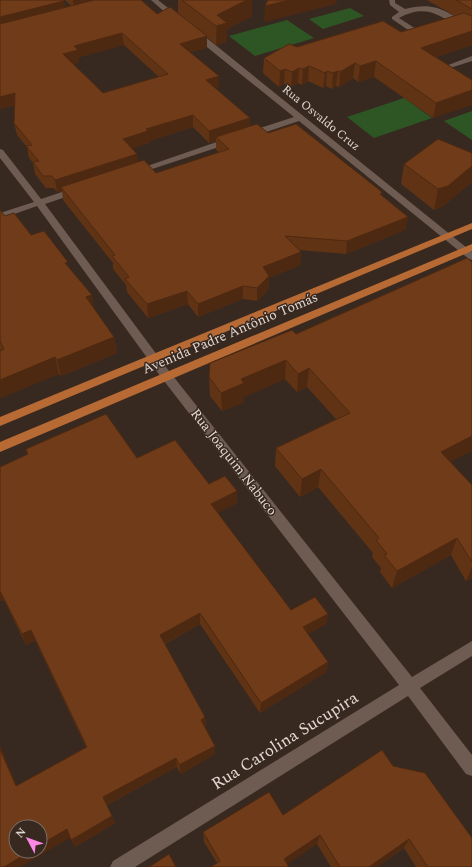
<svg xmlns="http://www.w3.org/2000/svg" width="472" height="867" font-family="Spectral,serif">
  <rect width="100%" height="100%" fill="#382920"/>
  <!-- green -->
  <path fill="#2e5625" d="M350 8 364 16 323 29 309 19Z
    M287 20 314 38 255 56 229 36Z
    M404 98 432 118 374 138 347 117Z
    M472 111V140L444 121Z"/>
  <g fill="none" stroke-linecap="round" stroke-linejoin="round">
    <!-- lane -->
    <path fill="#6e5c52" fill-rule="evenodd" d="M389 0H395V3L405 9C437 1 446 12 472 27V32C443 23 433 0 399 18L427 36 420 38 392 19V17L399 12 390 5Z
      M472 56V61L447 69 443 67Z"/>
    <!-- street -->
    <path fill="#6e5c52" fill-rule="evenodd" d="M151 0H158L183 20 176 22Z
      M192 31H198L472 252V260L469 259 299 121 251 137H245V133L294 117 192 35Z
      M231 137 234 138V142L137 174H131L130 172Z
      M0 149 3 150 41 199 74 188H80V192L45 204 169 371 412 677 472 641V656L420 688 472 755V776L466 774 408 696 135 867H110L113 861 399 685 161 377 37 206 0 219V213L34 202 0 158Z"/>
    <!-- primary -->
    <path fill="#b86a34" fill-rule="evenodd" d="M472 223V229L0 426V417Z
      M472 244V251L0 452V442Z"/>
  </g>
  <!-- wall -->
  <path fill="#603315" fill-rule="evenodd" d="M0 0 64 1 65 7 71 6 65 0H141L157 14H178V0H252V16L227 29V42L216 45 207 37V48L190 52 219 87 215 88 250 126 268 133 382 192 381 195 408 217 405 230 346 254 299 250 301 252 300 265 269 278 268 290 257 301 243 299 198 317 188 304 148 318 127 292 126 285 113 269V263L63 200 62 191 57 192 54 188H46L35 174 33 163 29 158 27 147 17 135 14 123 15 105 0 109ZM124 45 159 77 103 93 73 64 79 62V57ZM193 127 209 143 216 141V150L219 152 156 173 138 162 132 148 149 143V141Z
    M427 0H472V45L436 57 472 80 433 118 374 77 358 82 353 78 339 87 336 86 332 89 326 86 323 88 308 81 302 85 298 83 291 87 284 84 279 87 263 73 264 58 297 47 401 32 455 16Z
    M472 153V182L443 206 434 210 401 184 404 164Z
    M0 210 5 216 31 235 69 267 94 309 114 337 117 353 61 376 59 374 0 398V351L1 350 0 349Z
    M296 334 450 463 472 485V579V578L466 581 451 555 392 588 380 572 381 568 372 557 373 553 318 487 300 497 275 466 276 448 336 419 307 387 297 392 285 379 244 397V402L222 411 210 396 209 377Z
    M26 449 137 458 209 484 237 503 217 513 291 610 328 614 326 624 308 634 328 662 326 672 260 713 200 624 165 644 205 717 206 726 205 727 215 746V754L181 774 177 767 107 805 115 823 75 847 70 837 20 867 17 786 86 747 35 640 26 645 4 600 0 601V467L27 455Z
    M393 766 472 867H416L404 848 377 867H331L317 844 217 863 204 842 203 832 283 815Z"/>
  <!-- shaded-wall -->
  <path fill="#4e2911" d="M73 0H115L74 10Z
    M247 0H252V16L227 29V42L216 45 217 15Z
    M290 0H337L336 4 264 22 265 6Z
    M64 1 66 12 0 28V17Z
    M472 31V45L418 63 421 48Z
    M122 33 124 45 79 57V62L65 66 63 54 74 46Z
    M207 36V48L181 55 180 44Z
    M376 61 374 77 358 82 360 66Z
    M355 63 353 78 339 87 340 72Z
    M309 66 308 81 302 85 303 69Z
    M299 68 298 83 291 87 292 72Z
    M285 69 284 84 279 87 280 71Z
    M327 71 326 86 323 88 325 73Z
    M338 71 336 86 332 89 333 73Z
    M219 76V87L206 91V80Z
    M472 90V105L433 118 436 103Z
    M15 93 18 104 0 109V97Z
    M193 115V127L149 141V143L125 151 123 139 146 129Z
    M250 118V130L216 137V141L209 143V131Z
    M137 154 139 166 61 187 62 191 57 192 55 180Z
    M472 166V182L443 206 434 210 438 189Z
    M408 217 405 230 346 254 347 241Z
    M301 252 300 265 269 278 268 290 257 301V288L263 267Z
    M243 286V299L198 317V304Z
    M187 291 188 304 148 318 147 304Z
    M92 295 95 312 86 297Z
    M114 337 117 353 61 376 57 360Z
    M55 357 59 374 0 398V380Z
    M286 360 285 379 244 397V402L222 411 221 393 241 379Z
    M309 368 307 387 297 392 298 374Z
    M472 436V451L435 470 441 452Z
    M321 469 318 487 300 497 302 479Z
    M237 491V503L211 516V504Z
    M457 538 451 555 392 588 397 571Z
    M472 567V578L466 581Z
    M0 591 4 600 0 601Z
    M200 613V624L162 645 160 635Z
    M328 614 326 624 302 638 303 627Z
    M31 630 35 640 26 645 22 634Z
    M328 662 326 672 260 713 261 703Z
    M205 717 206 726 202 729 201 720Z
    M0 745 21 795 16 786 0 749Z
    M215 746V754L181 774 179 765Z
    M176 758 177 767 106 805 103 797Z
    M112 816 115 823 75 847 71 840Z
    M67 829 71 837 20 867H4L31 851H40V845Z
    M320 835 317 844 283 867 284 859Z
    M409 839 404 848 377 867H369Z"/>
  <!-- building -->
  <path fill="#703b18" stroke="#4e2911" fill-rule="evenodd" d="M0 0H63L64 1 0 17Z
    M94 0H141L157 14 170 7 207 36 180 44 219 76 206 80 250 118 209 131 193 115 146 129 148 131 123 139 137 154 55 180 52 176H43L33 162 39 161 26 146 32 145 14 123 15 93 0 97V24ZM122 33 168 74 103 93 63 54 78 50 74 46Z
    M182 0H247L217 15 227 23 216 26Z
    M268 0H290L265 6Z
    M456 0H472V9Z
    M464 13 472 16V31L421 48 472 80V90L436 103 376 61 360 66 355 63 340 72 338 71 333 73 327 71 325 73 309 66 303 69 299 68 292 72 285 69 280 71 264 58 289 44 297 47 383 21 401 32Z
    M257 124 268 133 296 124 382 192 380 194 408 217 347 241 285 236 301 252 263 267 269 276 257 288 243 286 198 304 187 291 147 304 125 279 129 277 112 256 115 255 61 187 144 160 156 173 229 149 216 137Z
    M438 139 472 153V166L448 186 438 189 404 164Z
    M0 210 5 216 14 213 31 235 44 231 68 262 65 263 92 295 86 297 114 337 57 360 55 357 0 380V351L4 349 0 341Z
    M467 258 472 262V436L441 452 472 485V562L457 538 397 571 384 555 387 554 376 540 379 538 321 469 302 479 276 448 350 413 309 368 298 374 286 360 241 379 244 383 221 393 209 377 210 363 292 330 296 334Z
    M106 414 137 458 175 440 209 484 225 476 237 491 211 504 291 610 315 597 328 614 303 627 328 662 261 703 200 613 160 635 205 717 201 720 215 746 179 765 176 758 103 797 112 816 71 840 67 829 40 845V827H16V851H31L4 867H0V749L16 786 87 747 31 630 22 634 0 591V467L28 454 26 449Z
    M382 750 393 766 425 773 472 838V867H428L409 839 369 867H340L320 835 284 859 289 867H211L220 861 203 832 269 792 283 815Z
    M169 854 176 867H149Z"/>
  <g text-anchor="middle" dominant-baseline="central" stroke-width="3" stroke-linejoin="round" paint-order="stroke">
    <!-- far-street labels -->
    <g font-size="12" fill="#e2d7d1" stroke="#382920">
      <text transform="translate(321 118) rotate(39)">Rua Osvaldo Cruz</text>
    </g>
    <!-- street labels -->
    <g font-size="14" fill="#e2d7d1" stroke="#382920">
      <text transform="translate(230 333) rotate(-23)">Avenida Padre Antônio Tomás</text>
      <text transform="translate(234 462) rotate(52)">Rua Joaquim Nabuco</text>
    </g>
    <!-- near-street labels -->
    <g font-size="17" fill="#e2d7d1" stroke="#382920">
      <text transform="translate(285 741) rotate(-32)">Rua Carolina Sucupira</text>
    </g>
  </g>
  <!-- north arrow -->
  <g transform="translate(28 839) rotate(311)"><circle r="19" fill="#382920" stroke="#7c6f67"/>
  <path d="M0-3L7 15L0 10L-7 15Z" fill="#fb87e6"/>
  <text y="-6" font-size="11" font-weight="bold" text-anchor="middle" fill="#e2d7d1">N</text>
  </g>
</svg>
